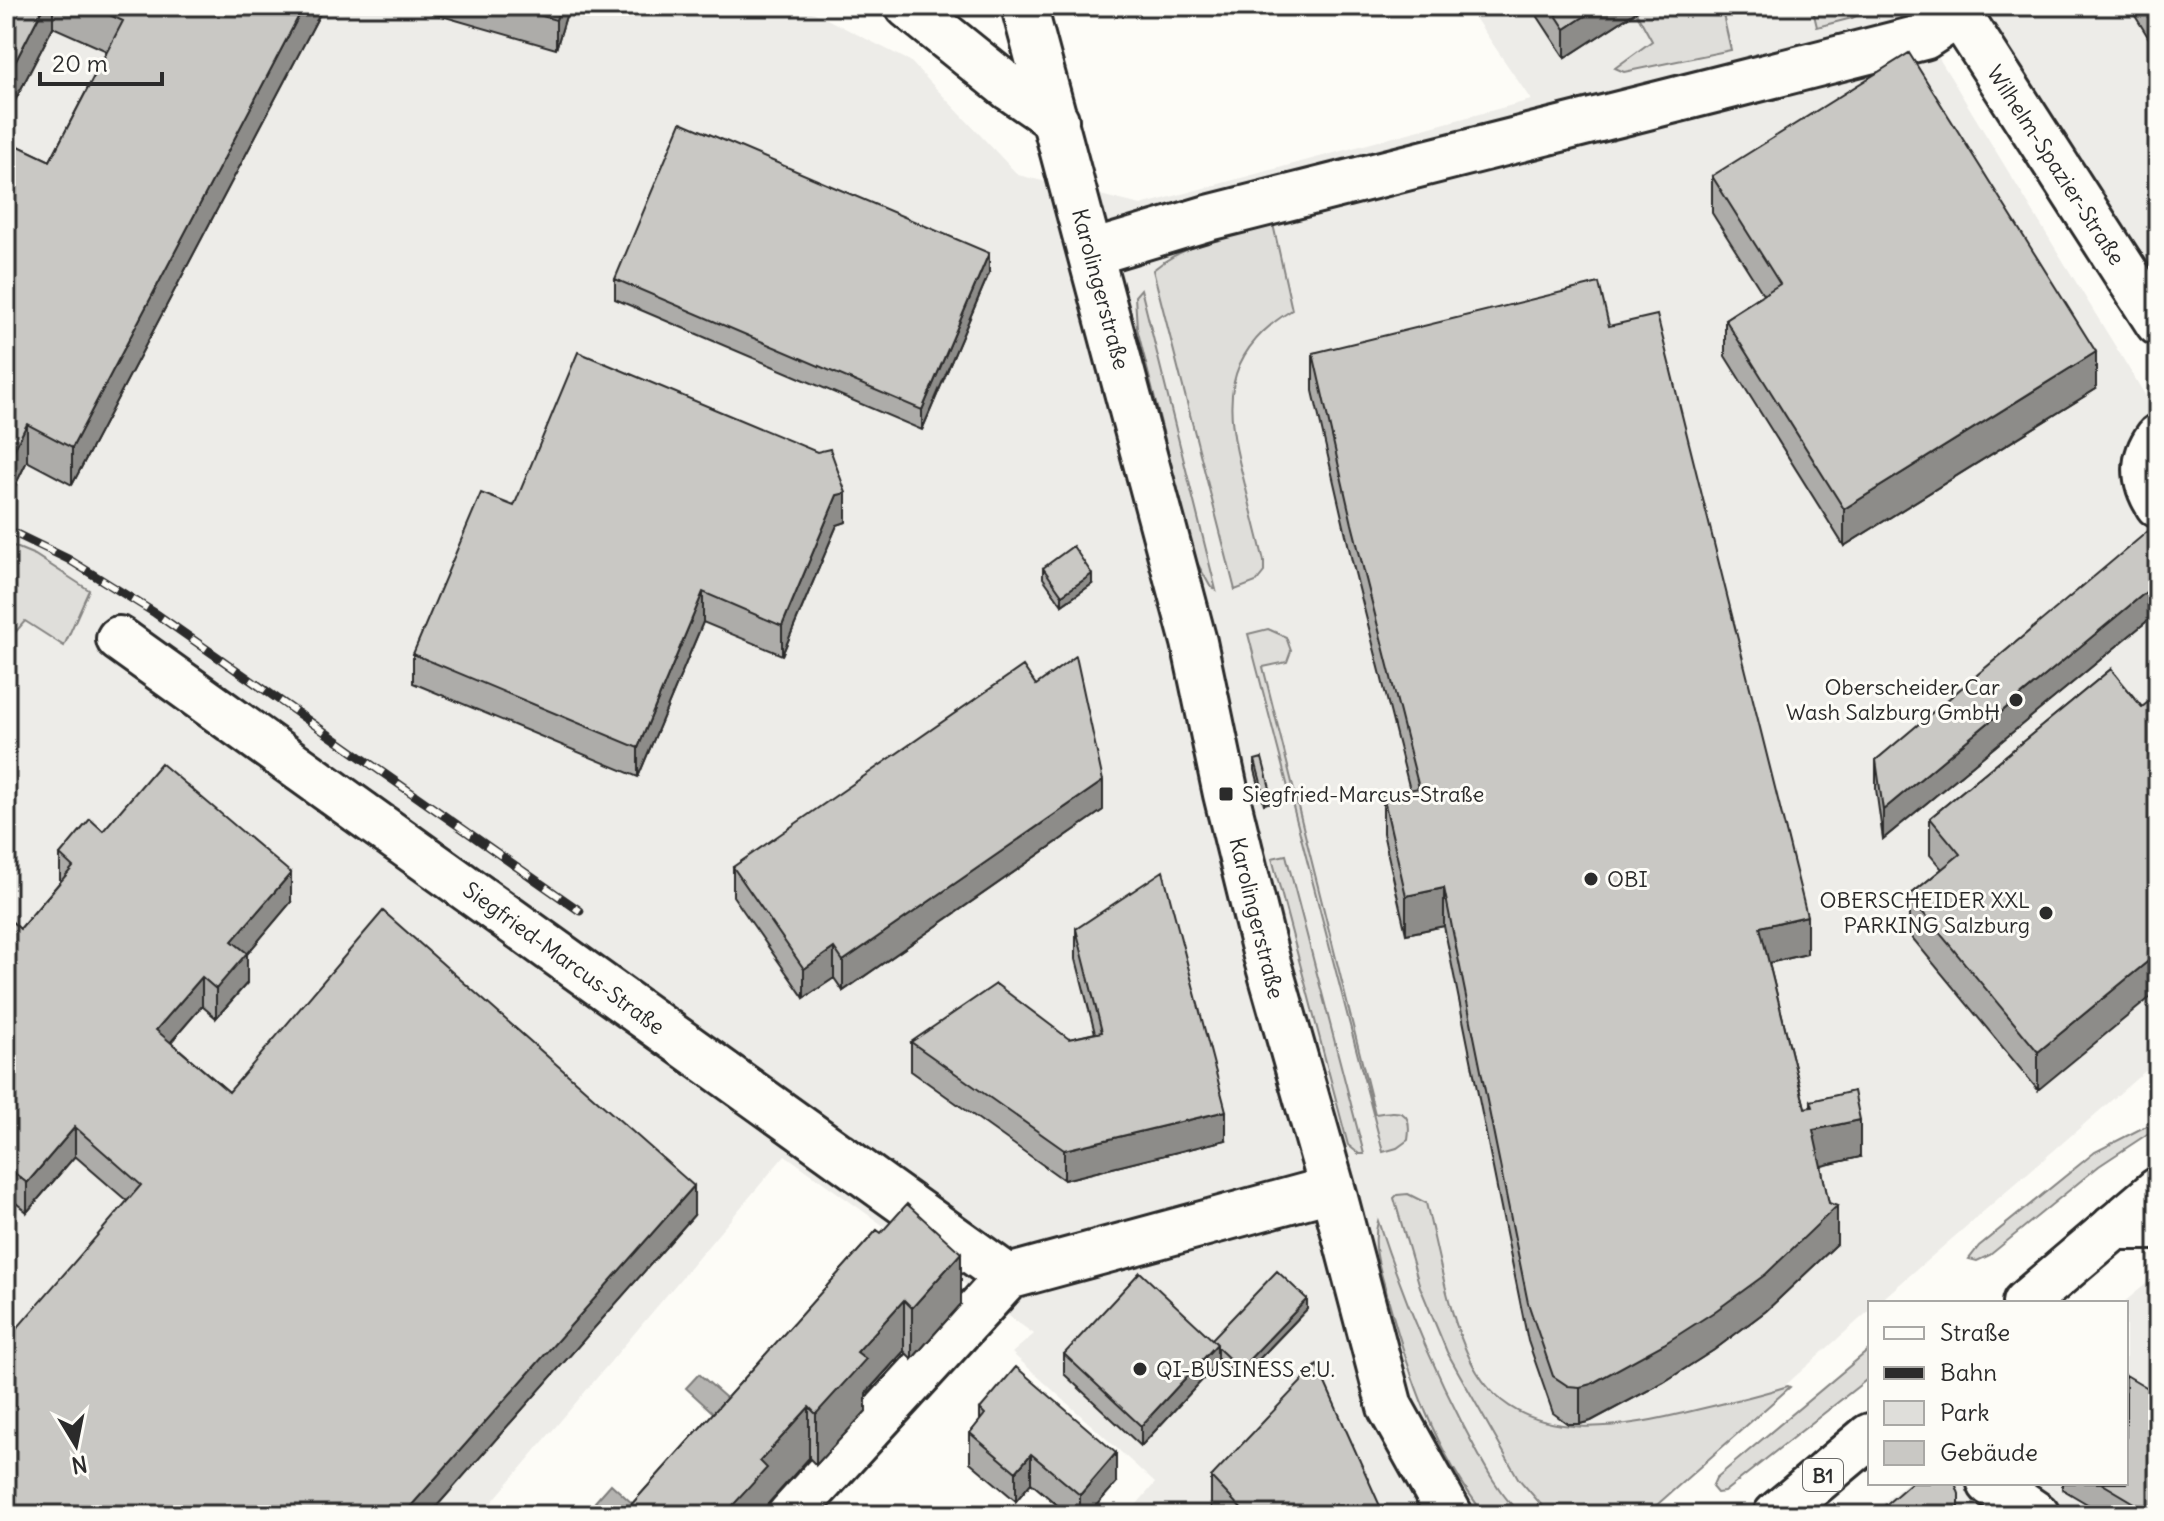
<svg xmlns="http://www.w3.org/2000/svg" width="2164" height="1521" font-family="Delius,sans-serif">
  <rect width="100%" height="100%" fill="#fdfcf7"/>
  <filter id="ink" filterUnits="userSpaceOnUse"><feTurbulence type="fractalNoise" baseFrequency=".0125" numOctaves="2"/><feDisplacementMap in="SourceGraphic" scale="16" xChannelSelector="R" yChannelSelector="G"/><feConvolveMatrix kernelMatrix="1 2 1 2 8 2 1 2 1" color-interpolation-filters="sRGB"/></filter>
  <g filter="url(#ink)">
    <!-- built -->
    <path fill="#edece8" d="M6 6H801L910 61 1018 175 1141 205 1531 100 1467 6H1907L2158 416V1060L1878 1303H1870V1310L1653 1503 1644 1515H1135L1131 1511 1155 1483 1012 1353 1034 1334 785 1155 481 1515H6V643L25 621 35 555 6 543Z
      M1982 6H2158V277Z
      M2158 1274V1515H1869L1907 1483H2126V1303H2123Z"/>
    <!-- green -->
    <path fill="#dfdeda" stroke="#858482" stroke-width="2" d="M1645 6H1721L1731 50 1624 72 1615 68 1652 41 1636 12Z
      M1812 6H1876L1852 18 1817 27Z
      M1273 224 1292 310C1221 353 1224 405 1243 477 1250 505 1257 533 1264 561V572L1256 582 1235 590 1153 270C1185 243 1233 235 1273 224Z
      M1141 289 1216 590 1210 586 1195 559 1137 328 1135 296Z
      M6 543 35 555 89 590 64 646 25 621 6 643Z
      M1268 629 1286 637 1291 651 1287 662 1263 667 1375 1114C1398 1111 1413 1107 1408 1140L1397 1148 1383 1152 1248 634Z
      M1286 855 1364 1154H1359L1348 1145 1272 858Z
      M2158 1120V1127L2099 1166 1990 1255 1977 1261 1969 1259 1979 1246 2095 1152Z
      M1408 1194 1426 1203C1439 1255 1450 1327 1477 1372 1524 1450 1628 1427 1700 1409 1730 1402 1759 1395 1788 1386L1790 1387 1658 1504 1640 1515H1550L1518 1478 1447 1352 1420 1287 1394 1198 1397 1195Z
      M1378 1221C1402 1295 1428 1357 1464 1427 1480 1457 1496 1492 1522 1515H1485C1435 1452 1409 1375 1388 1298 1381 1272 1371 1247 1378 1221Z
      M1870 1349V1377L1724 1492 1717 1493 1712 1487 1716 1478Z"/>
    <!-- water -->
    <path fill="#b5b4b1" stroke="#7e7d7b" stroke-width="2" d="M699 1374 732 1403 718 1417 686 1388Z
      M611 1484 645 1515H610L595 1502Z"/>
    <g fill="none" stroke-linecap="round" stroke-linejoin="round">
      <defs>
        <path id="minor" d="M908 6 1011 89 1056 120
          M1024 6 1194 642 1226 794 1266 956 1335 1198 1390 1407 1450 1515
          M1954 6 2158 323
          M1092 253 1208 218 1924 37 1959 14
          M2158 437C2141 460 2143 481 2158 505
          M119 639 1008 1277
          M2114 1227H2158
          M1990 1483 2037 1515
          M790 1515 1008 1277 1331 1189"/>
        <path id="major" d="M2025 1303 2158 1190
          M1776 1515 1870 1436"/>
      </defs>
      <!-- minor casing -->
      <use href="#minor" stroke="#2b2b2b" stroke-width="50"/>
      <!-- major casing -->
      <use href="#major" stroke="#2b2b2b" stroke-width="50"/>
      <!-- minor -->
      <use href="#minor" stroke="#fdfcf7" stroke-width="44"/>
      <!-- major -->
      <use href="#major" stroke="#fdfcf7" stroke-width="44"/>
      <defs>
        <path id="rail" d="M6 529 68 559 155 613 580 911"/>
      </defs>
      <!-- rail casing -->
      <use href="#rail" stroke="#2b2b2b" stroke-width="9"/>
      <!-- rail -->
      <use href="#rail" stroke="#fdfcf7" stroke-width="6" stroke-dasharray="18" stroke-linecap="butt"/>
    </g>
    <!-- wall -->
    <path fill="#adaca9" stroke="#2b2b2b" stroke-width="2" d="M6 6H324L72 485 27 461 12 492 6 489V140L50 161 107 51 53 27 6 118Z
      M407 6H569L556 49Z
      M1531 6H1645L1565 58Z
      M2129 6H2158V53Z
      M1712 176 2096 389 1844 546 1725 356V319L1763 294 1712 213Z
      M989 273 922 430 615 299V279Z
      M1609 326 1807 954 1769 963 1805 1108 1811 1107V1101L1860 1157 1821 1166 1837 1244 1766 1311 1714 1350 1664 1382 1591 1421 1580 1424H1568L1553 1413 1528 1341 1444 926 1406 934 1383 833V795L1410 790 1352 561 1313 391V353Z
      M514 506 846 522 837 525 782 655 703 622 638 777 413 683V654Z
      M2158 545V612L1883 839 1876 789V760Z
      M1043 568 1092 584 1062 605 1043 578Z
      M2111 669 2038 1090 1909 934V896L1942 869 1930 855V818Z
      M1255 760 1271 802 1264 804 1255 770Z
      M1103 810 843 991 834 978 804 998 733 896V867Z
      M103 831 291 902 247 954V983L216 1018 202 1006 171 1042 229 1092 694 1215 429 1515H6L127 1201 75 1156 27 1212 6 1195V918L20 929 60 882V855Z
      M1076 929 1226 1140 1064 1180 911 1071V1042L1069 1039 1095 1033 1076 959Z
      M877 1230 961 1304 912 1359 904 1351 866 1393V1411L816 1465 809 1458 767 1505V1515H622Z
      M1307 1309 1240 1379 1217 1357V1364L1141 1446 1064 1374V1354L1212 1339Z
      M980 1409 1116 1483 1088 1515H1069L1031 1483 1016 1501 970 1462V1433L980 1421Z
      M1211 1477 1384 1515H1211Z
      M2062 1483H2126L2158 1515H2106L2062 1489Z"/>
    <!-- shaded-wall -->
    <path fill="#8d8c89" stroke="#2b2b2b" stroke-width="2" d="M44 6H53V27L6 118V80Z
      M304 6H324L72 485V448Z
      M560 6H569L556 49V20Z
      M1600 6H1645L1565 58V29Z
      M989 253V273L922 430V410Z
      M2096 352V389L1844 546V509Z
      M27 424V461L12 492V454Z
      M846 493V522L837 525 782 655V626L837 495Z
      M1092 574V584L1062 605V595Z
      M2158 582V612L1883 839V810Z
      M703 592V622L638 777V748Z
      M1103 781V810L843 991V961Z
      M1271 792V802L1264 804V794Z
      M291 873V902L247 954V983L216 1018V989L232 941Z
      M1444 888V926L1406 934V896Z
      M1807 916V954L1760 965V927Z
      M834 948V978L804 998V969Z
      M2158 953V991L2038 1090V1052Z
      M202 977V1006L156 1059V1030Z
      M1226 1111V1140L1064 1180V1150Z
      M1860 1120V1157L1813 1168V1130Z
      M75 1127V1156L27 1212V1183Z
      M694 1186V1215L429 1515H403Z
      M1837 1206V1244L1766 1311 1714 1350 1664 1382 1591 1421 1580 1424V1387Z
      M961 1253V1304L912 1359V1308Z
      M1307 1299V1309L1240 1379V1369Z
      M904 1300V1351L866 1393V1411L816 1465V1414L857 1352Z
      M1217 1344V1364L1141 1446V1426Z
      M809 1407V1458L767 1505V1515H724L760 1461Z
      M1116 1453V1483L1088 1515H1080V1495Z
      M1031 1454V1483L1016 1501V1472Z
      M1959 1494V1515H1953Z"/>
    <!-- building -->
    <path fill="#c9c8c4" stroke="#2b2b2b" stroke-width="2" d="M6 6H44L6 80Z
      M90 6H304L72 448 27 424 12 454 6 451V140L50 161 123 21Z
      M508 6H560L556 20Z
      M1550 6H1600L1565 29Z
      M2147 6H2158V23Z
      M1909 53 2096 352 1844 509 1725 319 1780 284 1712 176Z
      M681 122 989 253 922 410 615 279Z
      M1599 283 1609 326 1657 315 1807 916 1760 927 1805 1108 1813 1107 1811 1101 1854 1091 1860 1120 1813 1130 1829 1203 1837 1206 1766 1274 1714 1312 1664 1344 1591 1384 1580 1387 1568 1386 1553 1376 1528 1303 1444 888 1406 896 1383 795 1419 788 1352 524 1313 353Z
      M578 352 817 452 830 449 846 493 837 495 782 626 703 592 638 748 413 654 481 493 514 506Z
      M2154 526 2158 545V582L1883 810 1876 760Z
      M1073 546 1092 574 1062 595 1043 568Z
      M1076 656 1103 781 843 961 834 948 804 969 733 867 1023 666 1036 685Z
      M2111 669 2142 707 2158 694V953L2038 1052 1909 896 1960 854 1930 818Z
      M1262 758 1271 792 1264 794 1255 760Z
      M161 763 291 873 232 941 247 953 216 989 202 977 156 1030 229 1092 383 911 694 1186 403 1515H6V1341L141 1185 75 1127 27 1183 6 1166V918L7 917 20 929 73 867 60 855 90 819 103 831Z
      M1163 871 1226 1111 1064 1150 911 1042 996 984 1069 1039 1102 1032 1076 929Z
      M907 1204 961 1253 912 1308 904 1300 857 1352 866 1359 816 1414 809 1407 760 1461 767 1468 724 1515H622L877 1230 881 1233Z
      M1277 1271 1307 1299 1240 1369 1217 1347V1344L1212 1339Z
      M1140 1272 1217 1344 1141 1426 1064 1354Z
      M1317 1365 1384 1515H1247L1211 1477Z
      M1016 1367 1116 1453 1080 1495 1031 1454 1016 1472 970 1433 985 1414 980 1409Z
      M2126 1375 2158 1394V1515H2155L2101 1483H2126Z
      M1911 1483H1955L1959 1494V1505L1953 1515H1874Z
      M1020 1508 1027 1515H1013Z"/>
  </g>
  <!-- markers -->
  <g fill="#2b2b2b" stroke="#fdfcf7" stroke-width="3">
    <circle cx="2016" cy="700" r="8"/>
    <rect x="1218" y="786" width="16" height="16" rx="4"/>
    <circle cx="1591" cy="879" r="8"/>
    <circle cx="2046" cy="913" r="8"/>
    <circle cx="1140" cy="1369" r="8"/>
  </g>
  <g text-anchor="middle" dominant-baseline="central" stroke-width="6" stroke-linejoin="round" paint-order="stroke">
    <!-- shield labels -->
    <rect fill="#fdfcf7" stroke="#6a6a68" stroke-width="2" x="1803" y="1459" width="40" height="32" rx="6"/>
    <g font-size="20" font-weight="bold" fill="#2b2b2b">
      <text x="1823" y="1475">B1</text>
    </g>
    <!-- street labels -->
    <g font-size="22" fill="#2b2b2b" stroke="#fdfcf7">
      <text transform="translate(2056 165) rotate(57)">Wilhelm-Spazier-Straße</text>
      <text transform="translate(1101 289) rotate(75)">Karolingerstraße</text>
      <text transform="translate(1257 918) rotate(76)">Karolingerstraße</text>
      <text transform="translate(564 958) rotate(36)">Siegfried-Marcus-Straße</text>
    </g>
    <!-- poi labels -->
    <g font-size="22" fill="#2b2b2b" stroke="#fdfcf7" text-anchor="start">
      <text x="2000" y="687" text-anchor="end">Oberscheider Car<tspan x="2000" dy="25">Wash Salzburg GmbH</tspan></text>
      <text x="1242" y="794">Siegfried-Marcus-Straße</text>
      <text x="1607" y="879">OBI</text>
      <text x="2030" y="900" text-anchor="end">OBERSCHEIDER XXL<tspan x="2030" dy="25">PARKING Salzburg</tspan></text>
      <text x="1156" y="1369">QI-BUSINESS e.U.</text>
    </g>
  </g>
  <!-- margin -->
  <rect width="2164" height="1521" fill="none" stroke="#fdfcf7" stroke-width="32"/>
  <rect x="16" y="16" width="2132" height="1489" fill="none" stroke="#2b2b2b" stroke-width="3" filter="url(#ink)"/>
  <!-- legend -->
  <rect x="1868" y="1301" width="260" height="184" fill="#fdfcf7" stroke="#a9a8a5" stroke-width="2"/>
  <rect x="1884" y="1327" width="40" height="12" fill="#fdfcf7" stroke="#a9a8a5" stroke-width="2"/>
  <text x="1940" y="1341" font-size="24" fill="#2b2b2b">Straße</text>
  <rect x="1884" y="1367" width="40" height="12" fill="#2b2b2b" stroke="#a9a8a5" stroke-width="2"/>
  <text x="1940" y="1381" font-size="24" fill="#2b2b2b">Bahn</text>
  <rect x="1884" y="1401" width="40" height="24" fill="#dfdeda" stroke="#a9a8a5" stroke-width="2"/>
  <text x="1940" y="1421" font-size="24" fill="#2b2b2b">Park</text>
  <rect x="1884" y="1441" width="40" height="24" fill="#c9c8c4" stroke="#a9a8a5" stroke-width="2"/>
  <text x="1940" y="1461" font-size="24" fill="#2b2b2b">Gebäude</text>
  <!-- north arrow -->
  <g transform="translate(76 1445) rotate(170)" stroke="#fdfcf7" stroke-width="6" paint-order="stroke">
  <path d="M0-6L14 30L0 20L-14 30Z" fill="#2b2b2b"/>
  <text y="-12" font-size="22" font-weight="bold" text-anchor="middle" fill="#2b2b2b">N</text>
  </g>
  <!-- scale -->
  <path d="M40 72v12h122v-12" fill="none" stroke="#2b2b2b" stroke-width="4"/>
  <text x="52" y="72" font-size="24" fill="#2b2b2b" stroke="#fdfcf7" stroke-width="6" paint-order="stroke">20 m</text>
</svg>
